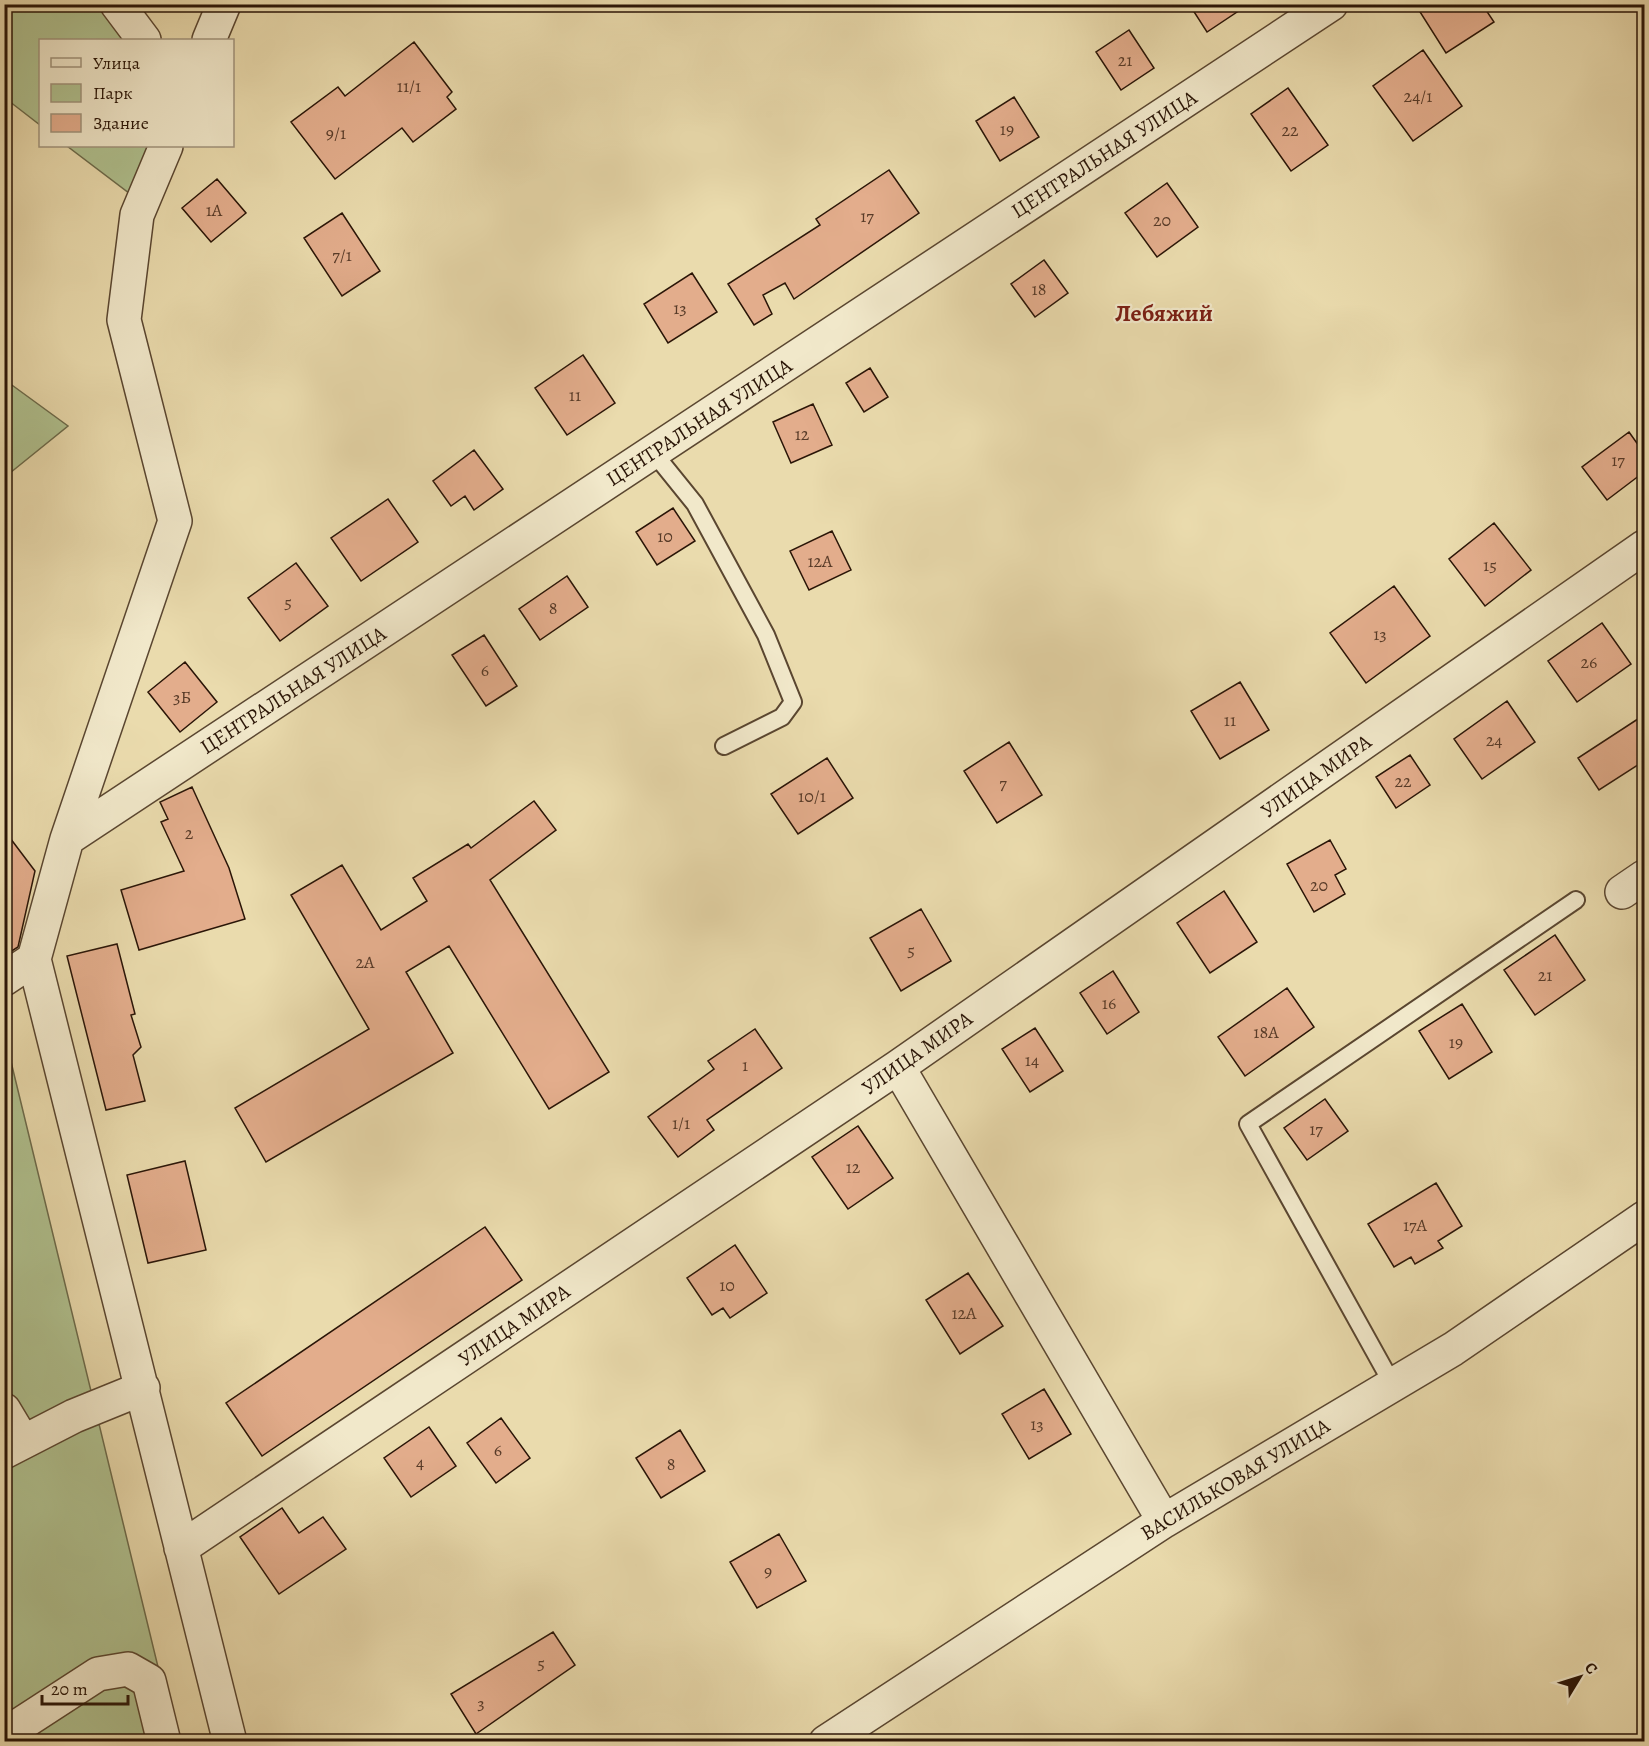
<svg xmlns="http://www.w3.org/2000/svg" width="1649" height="1746" font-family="Alegreya,serif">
  <rect width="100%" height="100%" fill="#eadbad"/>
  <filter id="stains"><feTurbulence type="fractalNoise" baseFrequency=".00333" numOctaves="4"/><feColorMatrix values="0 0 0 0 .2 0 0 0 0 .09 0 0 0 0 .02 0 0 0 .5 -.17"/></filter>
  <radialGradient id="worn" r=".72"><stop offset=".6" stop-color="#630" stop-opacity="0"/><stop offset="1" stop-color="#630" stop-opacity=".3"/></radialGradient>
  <!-- green -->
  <path fill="#b0c18f" stroke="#6d6b4b" stroke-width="1.5" d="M4 5H117L143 40H40V125L5 98Z
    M67 146H150L129 193Z
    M5 380 68 426 5 477Z
    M5 1037 176 1741H5Z"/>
  <!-- building -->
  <path fill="#e3ad8c" stroke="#2a1507" stroke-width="1.5" d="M1189 4H1249L1207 32Z
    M1415 4H1482L1494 22 1446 53Z
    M1129 30 1154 68 1121 90 1096 52Z
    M414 42 452 92 447 97 456 109 413 142 402 128 335 179 291 122 338 87 345 96Z
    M1423 50 1462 106 1413 141 1373 86Z
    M1288 88 1328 145 1291 171 1251 114Z
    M1014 97 1039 137 1000 161 976 121Z
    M889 170 919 213 794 299 785 283 763 295 772 314 754 325 728 284 820 225 816 219Z
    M217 179 246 213 211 242 182 208Z
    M1167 183 1198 227 1157 257 1125 213Z
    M342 213 380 271 342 296 304 238Z
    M1044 260 1068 293 1035 317 1011 284Z
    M692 273 717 312 668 343 644 304Z
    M583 355 615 403 567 435 535 388Z
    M870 368 888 397 864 412 846 383Z
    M813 404 832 445 791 463 773 422Z
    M1629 432 1644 453V472L1607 500 1582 467Z
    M474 450 503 489 474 510 465 496 451 506 433 481Z
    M388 499 418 542 361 581 331 538Z
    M673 508 695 541 657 565 636 532Z
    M1494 523 1531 570 1485 606 1449 559Z
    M832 531 851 570 809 590 790 551Z
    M296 563 328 606 280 641 248 598Z
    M567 576 588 607 540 640 519 609Z
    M1394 586 1430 636 1366 683 1330 633Z
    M1602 623 1631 664 1577 702 1548 661Z
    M484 635 517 686 486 706 452 655Z
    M185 662 217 702 180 732 148 692Z
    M1240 682 1269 730 1220 759 1191 711Z
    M1507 701 1535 742 1482 779 1454 739Z
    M1644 715V761L1599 790 1578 758Z
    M1009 742 1042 795 997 823 964 771Z
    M1410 755 1430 785 1396 808 1376 777Z
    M827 758 853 798 798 834 771 794Z
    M192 787 229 868 245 919 139 950 121 890 184 871 161 822 168 819 160 802Z
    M534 801 556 830 490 880 609 1072 549 1109 449 946 406 972 453 1053 266 1162 235 1108 369 1029 291 895 342 865 381 930 427 901 413 878 468 844 471 848Z
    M4 830 35 871 18 947 4 956Z
    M1330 840 1346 869 1335 875 1345 894 1314 912 1287 864Z
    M1224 891 1257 942 1210 973 1177 923Z
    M921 909 951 961 901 991 870 938Z
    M1555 935 1585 980 1535 1015 1504 970Z
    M117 944 135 1014 131 1015 141 1047 133 1055 145 1101 106 1110 67 956Z
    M1113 971 1139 1012 1107 1034 1080 993Z
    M1287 988 1314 1027 1245 1076 1218 1037Z
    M1462 1004 1492 1052 1449 1079 1419 1031Z
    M1035 1028 1063 1071 1030 1092 1002 1049Z
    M755 1029 782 1068 707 1120 714 1130 678 1157 648 1117 714 1069 708 1061Z
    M1325 1099 1348 1131 1307 1160 1284 1128Z
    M858 1126 893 1178 848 1209 812 1157Z
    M185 1161 206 1250 148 1263 127 1175Z
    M1436 1183 1462 1226 1438 1241 1443 1248 1415 1264 1411 1257 1394 1267 1368 1224Z
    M485 1227 522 1280 262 1456 226 1403Z
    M735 1245 767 1293 730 1318 723 1308 712 1315 687 1278Z
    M968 1273 1003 1326 960 1354 926 1300Z
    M1044 1389 1071 1434 1029 1459 1002 1414Z
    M501 1418 530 1458 496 1483 467 1443Z
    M429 1427 456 1466 411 1497 384 1458Z
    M680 1430 705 1471 661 1498 636 1458Z
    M282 1508 299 1533 323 1517 346 1549 279 1594 240 1537Z
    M779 1534 806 1581 757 1608 730 1562Z
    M553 1632 575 1665 476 1734 451 1694Z"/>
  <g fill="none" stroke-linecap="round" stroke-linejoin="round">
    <defs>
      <path id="lane" d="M653 452 695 504 766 635 793 702 782 717 724 746
        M1393 1385 1248 1124 1576 900"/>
      <path id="street" d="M117 4 144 40
        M209 40 224 4
        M166 146 137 215 124 320 175 521 67 839 34 959 230 1742
        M67 839 1331 4
        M1622 892 1644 877
        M4 979 34 959
        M898 1067 1164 1521
        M4 1410 22 1440
        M4 1452 74 1416 143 1388
        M181 1548 898 1067 1644 547
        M4 1735 98 1674 128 1669 149 1681 164 1742
        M826 1742 1164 1521 1453 1349 1644 1218"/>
    </defs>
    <!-- lane casing -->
    <use href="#lane" stroke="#5a4630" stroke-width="20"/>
    <!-- street casing -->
    <use href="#street" stroke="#5a4630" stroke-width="36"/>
    <!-- lane -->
    <use href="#lane" stroke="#f1e8ca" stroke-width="16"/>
    <!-- street -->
    <use href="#street" stroke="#f1e8ca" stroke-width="33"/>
  </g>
  <g text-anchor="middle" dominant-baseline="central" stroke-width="4.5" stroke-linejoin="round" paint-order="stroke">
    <!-- number labels -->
    <g font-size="18" fill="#583b28">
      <text x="1125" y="60">21</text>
      <text x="409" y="86">11/1</text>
      <text x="1418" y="96">24/1</text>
      <text x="1007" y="129">19</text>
      <text x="1290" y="130">22</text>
      <text x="336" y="133">9/1</text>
      <text x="214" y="210">1А</text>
      <text x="867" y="216">17</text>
      <text x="1162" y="220">20</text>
      <text x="342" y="255">7/1</text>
      <text x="1039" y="289">18</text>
      <text x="680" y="308">13</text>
      <text x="575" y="395">11</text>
      <text x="802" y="434">12</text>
      <text x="1618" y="460">17</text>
      <text x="665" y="536">10</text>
      <text x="820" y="561">12А</text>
      <text x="1490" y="565">15</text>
      <text x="288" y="602">5</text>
      <text x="553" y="608">8</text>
      <text x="1380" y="634">13</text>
      <text x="1589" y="662">26</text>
      <text x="485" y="670">6</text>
      <text x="182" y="697">3Б</text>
      <text x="1230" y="720">11</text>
      <text x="1494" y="740">24</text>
      <text x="1403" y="781">22</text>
      <text x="1003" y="783">7</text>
      <text x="812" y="796">10/1</text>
      <text x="189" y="833">2</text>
      <text x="1319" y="885">20</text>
      <text x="911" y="950">5</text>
      <text x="365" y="962">2А</text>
      <text x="1545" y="975">21</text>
      <text x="1109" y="1003">16</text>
      <text x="1266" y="1032">18А</text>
      <text x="1456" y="1042">19</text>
      <text x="1032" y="1060">14</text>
      <text x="745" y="1065">1</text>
      <text x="681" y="1123">1/1</text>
      <text x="1316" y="1129">17</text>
      <text x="853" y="1167">12</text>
      <text x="1415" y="1225">17А</text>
      <text x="727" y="1285">10</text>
      <text x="964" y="1313">12А</text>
      <text x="1037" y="1424">13</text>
      <text x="498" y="1450">6</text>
      <text x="420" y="1462">4</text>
      <text x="671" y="1464">8</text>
      <text x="768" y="1571">9</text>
      <text x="541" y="1663">5</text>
      <text x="481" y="1703">3</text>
    </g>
    <!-- street labels -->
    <g font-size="21" fill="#2a1507" stroke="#f1e8ca">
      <text transform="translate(1104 154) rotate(-33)">ЦЕНТРАЛЬНАЯ УЛИЦА</text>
      <text transform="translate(699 422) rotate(-33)">ЦЕНТРАЛЬНАЯ УЛИЦА</text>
      <text transform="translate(293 690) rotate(-33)">ЦЕНТРАЛЬНАЯ УЛИЦА</text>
      <text transform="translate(1316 776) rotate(-35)">УЛИЦА МИРА</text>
      <text transform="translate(917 1053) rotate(-35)">УЛИЦА МИРА</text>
      <text transform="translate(514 1325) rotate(-34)">УЛИЦА МИРА</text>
      <text transform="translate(1235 1479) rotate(-31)">ВАСИЛЬКОВАЯ УЛИЦА</text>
    </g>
    <!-- quarter labels -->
    <g font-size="24" font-weight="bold" fill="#7a1f14" stroke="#f1e8ca">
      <text x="1164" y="313">Лебяжий</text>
    </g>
  </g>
  <!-- margin -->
  <rect width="1649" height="1746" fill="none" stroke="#eadbad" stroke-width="24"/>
  <rect x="6" y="6" width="1637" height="1734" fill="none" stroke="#2a1507" stroke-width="3"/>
  <rect x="12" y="12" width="1625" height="1722" fill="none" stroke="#2a1507" stroke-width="1.5"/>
  <!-- legend -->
  <rect x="39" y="39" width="195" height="108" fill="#f1e8ca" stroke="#a1947c" stroke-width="1.5"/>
  <rect x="51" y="58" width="30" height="9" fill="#f1e8ca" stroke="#a1947c" stroke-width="1.5"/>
  <text x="93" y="69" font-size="18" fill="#2a1507">Улица</text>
  <rect x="51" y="84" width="30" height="18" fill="#b0c18f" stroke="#a1947c" stroke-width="1.5"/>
  <text x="93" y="99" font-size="18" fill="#2a1507">Парк</text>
  <rect x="51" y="114" width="30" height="18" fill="#e3ad8c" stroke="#a1947c" stroke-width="1.5"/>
  <text x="93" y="129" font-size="18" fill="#2a1507">Здание</text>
  <!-- north arrow -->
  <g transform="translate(1580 1677) rotate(52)" stroke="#f1e8ca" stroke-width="4.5" paint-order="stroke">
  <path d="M0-4.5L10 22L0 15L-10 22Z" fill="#2a1507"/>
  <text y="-9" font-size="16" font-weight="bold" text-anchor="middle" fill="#2a1507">С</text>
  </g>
  <!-- scale -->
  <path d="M42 1695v9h86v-9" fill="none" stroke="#2a1507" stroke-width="3"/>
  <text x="51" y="1695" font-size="18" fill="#2a1507" stroke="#f1e8ca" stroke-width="4.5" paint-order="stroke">20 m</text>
  <rect width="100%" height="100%" filter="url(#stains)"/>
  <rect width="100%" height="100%" fill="url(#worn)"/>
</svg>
